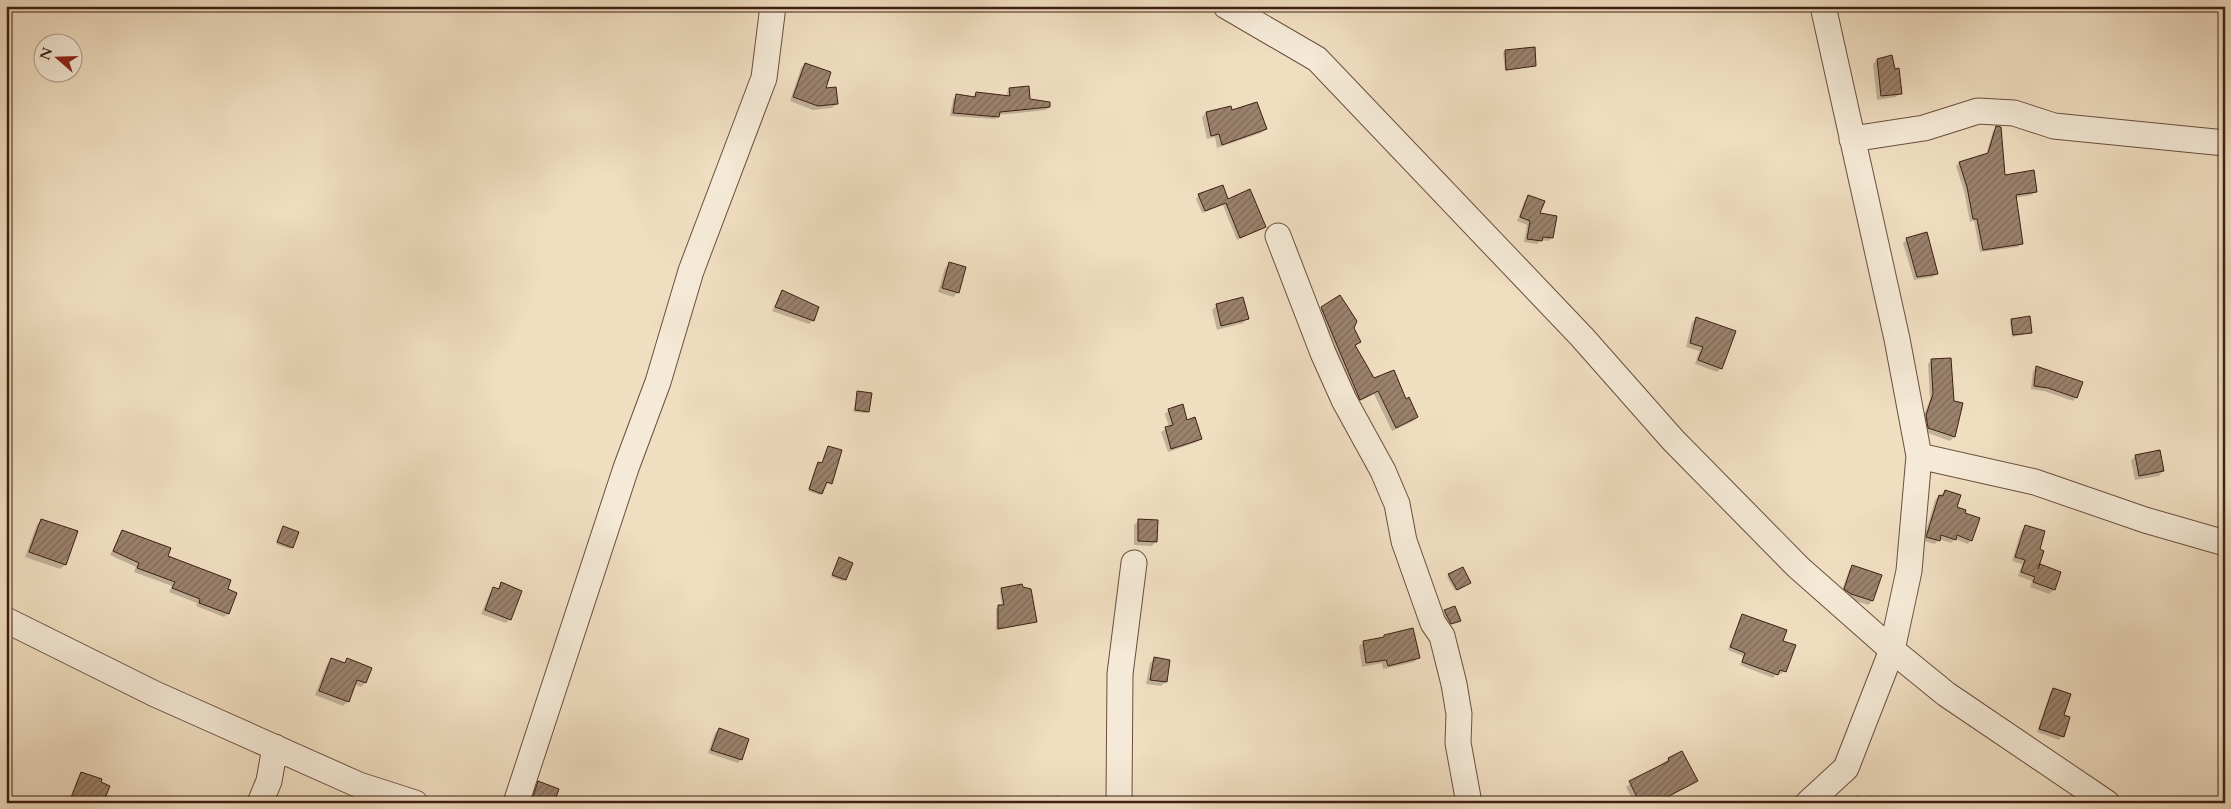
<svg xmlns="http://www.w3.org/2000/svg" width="2231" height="809" font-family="Cardo,serif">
  <defs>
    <pattern id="building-hatch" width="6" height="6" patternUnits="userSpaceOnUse" patternTransform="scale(1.25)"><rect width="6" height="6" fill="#9b826d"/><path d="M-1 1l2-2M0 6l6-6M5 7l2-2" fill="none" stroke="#806a58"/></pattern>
  </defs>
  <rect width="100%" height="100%" fill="#f0dec1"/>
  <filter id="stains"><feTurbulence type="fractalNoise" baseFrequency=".004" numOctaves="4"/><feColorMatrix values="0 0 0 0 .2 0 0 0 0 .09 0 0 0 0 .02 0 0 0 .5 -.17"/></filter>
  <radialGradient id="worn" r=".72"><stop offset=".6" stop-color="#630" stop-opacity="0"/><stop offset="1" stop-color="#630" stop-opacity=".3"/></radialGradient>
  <!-- shadow -->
  <path fill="#0003" d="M1505 51 1535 65 1505 71 1503 53Z
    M1877 60 1900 93 1896 97 1877 100 1873 64Z
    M805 64 836 104 832 108 813 110 790 101 801 68Z
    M1010 89 1029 100 1049 107 1046 110 998 115 995 119 950 116 953 99 956 96 973 98 976 93 1007 97V92Z
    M1230 107 1231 112 1266 129 1261 133 1217 148 1215 137 1207 139 1202 117 1206 113Z
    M1996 128 2003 176 2036 191 2032 195 2015 198 2021 244 2018 247 1980 252 1974 221 1970 222 1964 191 1956 166 1960 163 1986 155 1993 131Z
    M1199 195 1228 200 1265 227 1237 240 1223 205 1202 213 1196 199Z
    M1528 197 1552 238 1548 241 1541 240 1537 244 1524 242 1527 225 1517 221 1525 200Z
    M1907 239 1937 273 1933 277 1914 280 1903 243Z
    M950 264 958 292 953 297 938 292 945 268Z
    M782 291 813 320 809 324 772 311Z
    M1242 299 1247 318 1243 323 1217 330 1212 310 1216 306Z
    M1322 308 1352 328 1360 342 1355 346 1374 380 1405 401 1417 417 1413 421 1392 431 1374 394 1356 403 1318 312Z
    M1696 318 1721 368 1717 372 1695 364 1699 351 1686 347 1692 322Z
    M2012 320 2030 333 2012 337 2010 322Z
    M1932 360 1953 402 1961 404 1954 437 1950 441 1925 432 1922 420 1930 399 1928 364Z
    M2036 368 2076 397 2073 401 2044 391 2031 389 2033 371Z
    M858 392 868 411 866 413 853 412Z
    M1169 410 1186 421 1201 439 1197 442 1168 452 1161 432 1169 427 1165 414Z
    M828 447 831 483 825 484 820 495 808 491 816 465 822 464Z
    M2136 456 2163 471 2159 476 2135 480 2131 460Z
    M1945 491 1971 540 1968 544 1955 539 1951 543 1939 539 1935 544 1923 541 1935 500Z
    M42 520 76 532 65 565 60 569 25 557 37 524Z
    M1139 520 1156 541 1152 546 1134 545V525Z
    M283 527 292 547 290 549 276 544Z
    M2025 527 2038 550 2037 569 2040 566 2060 573 2054 590 2049 594 2030 587 2032 581 2018 576 2022 564 2012 561 2021 531Z
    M123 531 166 557 236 593 228 614 224 617 196 606 197 603 169 592 172 586 134 572 136 567 110 555Z
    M839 559 845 579 843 581 831 577Z
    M1853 566 1880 575 1872 601 1868 605 1847 598 1841 593 1849 570Z
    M1449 576 1468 584 1455 591 1447 577Z
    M502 584 510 619 506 623 481 614 490 593 494 589 497 590Z
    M1002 589 1036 621 996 630V608L1002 607 1000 591Z
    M1454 607 1459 620 1449 625 1443 613Z
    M1743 616 1781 641 1784 671 1781 674 1777 673 1773 678 1740 665 1743 656 1728 650Z
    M1384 636 1418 658 1414 662 1383 669 1382 663 1362 667 1359 646 1364 642 1382 639Z
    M331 659 343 664 347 660 365 683 361 687 354 684 348 701 343 706 315 695 327 664Z
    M1154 659 1169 661 1166 682 1161 686 1146 684 1150 663Z
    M2053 689 2063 716 2062 736 2059 740 2037 732 2050 693Z
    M719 729 741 759 738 763 708 753 715 733Z
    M1669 759 1696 781 1664 800 1666 803H1634L1626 787Z
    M81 773 105 794 124 803H68L78 777Z
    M539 783 552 803H529L534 787Z
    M1056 795 1076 803H1037L1041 799 1052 800Z
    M1858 795 1864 802 1872 795 1878 803H1848Z"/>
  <!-- building -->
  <path fill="url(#building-hatch)" stroke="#3e1f12" d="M1535 47 1536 66 1506 70 1505 50Z
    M1892 55 1895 69 1899 68 1902 94 1881 96 1877 59Z
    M805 63 831 72 826 88 836 87 838 104 818 106 793 97Z
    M1029 86 1030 99 1050 102V107L1000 112 999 117 953 113 956 94 975 97 976 92 1010 96 1009 88Z
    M1257 102 1267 129 1222 145 1219 134 1211 136 1206 112 1231 106 1232 110Z
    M1996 126 2001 127 2005 175 2034 170 2037 192 2016 195 2023 244 1983 250 1977 219H1973L1967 187 1959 162 1988 153Z
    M1223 185 1228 199 1250 189 1266 227 1240 238 1226 203 1205 211 1198 194Z
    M1528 195 1545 201 1540 213 1557 216 1553 238 1543 237 1542 241 1527 239 1530 221 1520 217Z
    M1927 232 1938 274 1917 277 1906 238Z
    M949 262 966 267 959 293 942 288Z
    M782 290 819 307 814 321 775 307Z
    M1340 295 1357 321 1354 328 1361 342 1355 345 1374 378 1394 370 1406 399 1409 397 1418 417 1396 428 1378 391 1360 400 1321 307Z
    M1243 297 1249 319 1221 326 1216 304Z
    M2030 316 2032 333 2013 335 2011 319Z
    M1696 317 1736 331 1722 369 1698 360 1703 347 1690 343Z
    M1951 358 1954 401 1963 403 1955 437 1928 428 1926 415 1933 394 1931 359Z
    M2036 366 2083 382 2077 398 2048 388 2034 386Z
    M857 391 872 393 869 412 855 410Z
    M1183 404 1187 420 1195 417 1202 439 1171 449 1165 427 1173 425 1168 409Z
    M828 446 842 450 832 484 827 482 822 494 809 489 818 462 822 463Z
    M2160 450 2164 471 2139 476 2135 455Z
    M1945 490 1961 495 1957 507 1966 510 1965 513 1980 518 1972 541 1957 535 1956 540 1941 535 1940 541 1926 537 1939 495 1943 496Z
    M41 519 78 531 66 565 29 552Z
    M1138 519 1158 520 1157 542 1138 541Z
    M2025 525 2045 531 2040 549 2044 551 2038 569 2040 564 2061 572 2055 590 2033 582 2035 577 2021 572 2025 560 2015 557Z
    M283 526 299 532 293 548 277 542Z
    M122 530 171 548 168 556 231 580 228 589 237 593 229 614 199 603 200 599 172 588 175 582 137 568 139 563 113 551Z
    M839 557 853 563 846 580 832 575Z
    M1852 565 1882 575 1873 601 1851 594 1844 589Z
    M1463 567 1471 583 1457 590 1448 574Z
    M501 582 522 591 511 620 485 610 493 587 499 589Z
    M1022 584 1023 587 1031 589 1037 622 998 629V605H1004L1001 588Z
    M1455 606 1461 621 1451 624 1444 610Z
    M1742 614 1787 630 1783 641 1796 645 1786 672 1780 670 1778 675 1742 662 1745 653 1730 647Z
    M1413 628 1420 658 1388 666 1386 660 1366 663 1363 641 1384 637V635Z
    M1154 657 1170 660 1167 682 1150 680Z
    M331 658 345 663 347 658 372 668 366 683 357 680 349 702 319 691Z
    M2053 688 2071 694 2064 715 2070 717 2064 737 2039 729Z
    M719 728 749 739 742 760 711 750Z
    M1682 751 1698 781 1665 798 1667 803H1640L1629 781 1669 761 1668 758Z
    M81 772 102 779 101 782 110 786 103 803H69Z
    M538 781 559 789 554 803H531Z"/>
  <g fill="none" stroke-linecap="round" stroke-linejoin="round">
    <defs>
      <path id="minor" d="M1226 6 1317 59 1582 337 1673 440 1798 567 1892 650 1946 694 2107 803
        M1852 139 1924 128 1978 111 2014 113 2054 126 2225 143
        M1278 236 1323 353 1344 400 1383 471 1397 504 1404 541 1433 623 1442 636 1454 684 1459 714 1458 743 1469 803
        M1919 456 2035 482 2145 520 2225 543
        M6 620 155 694 359 785 415 803
        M260 803 269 781 275 747
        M516 803 626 468 658 382 691 271 764 78 773 6
        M1119 803 1120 674 1134 563
        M1808 803 1846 768 1892 650 1909 571 1919 456 1897 339 1823 6"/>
    </defs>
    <!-- minor casing -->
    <use href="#minor" stroke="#6a4f3e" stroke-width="27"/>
    <!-- minor -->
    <use href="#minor" stroke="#f5ead7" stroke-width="25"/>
  </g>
  <!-- margin -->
  <rect width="2231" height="809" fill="none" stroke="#f0dec1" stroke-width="25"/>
  <rect x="8" y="8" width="2216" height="794" fill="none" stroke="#3e1f12" stroke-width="2.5"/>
  <rect x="12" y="12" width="2206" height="784" fill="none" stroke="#3e1f12"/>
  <!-- north arrow -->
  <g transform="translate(58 58) rotate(290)"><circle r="24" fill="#f5ead7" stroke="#ac9988"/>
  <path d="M0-4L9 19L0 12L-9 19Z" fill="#8f2418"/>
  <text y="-8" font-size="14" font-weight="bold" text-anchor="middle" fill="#3e1f12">N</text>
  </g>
  <rect width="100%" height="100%" filter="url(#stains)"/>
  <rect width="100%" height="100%" fill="url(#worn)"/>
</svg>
